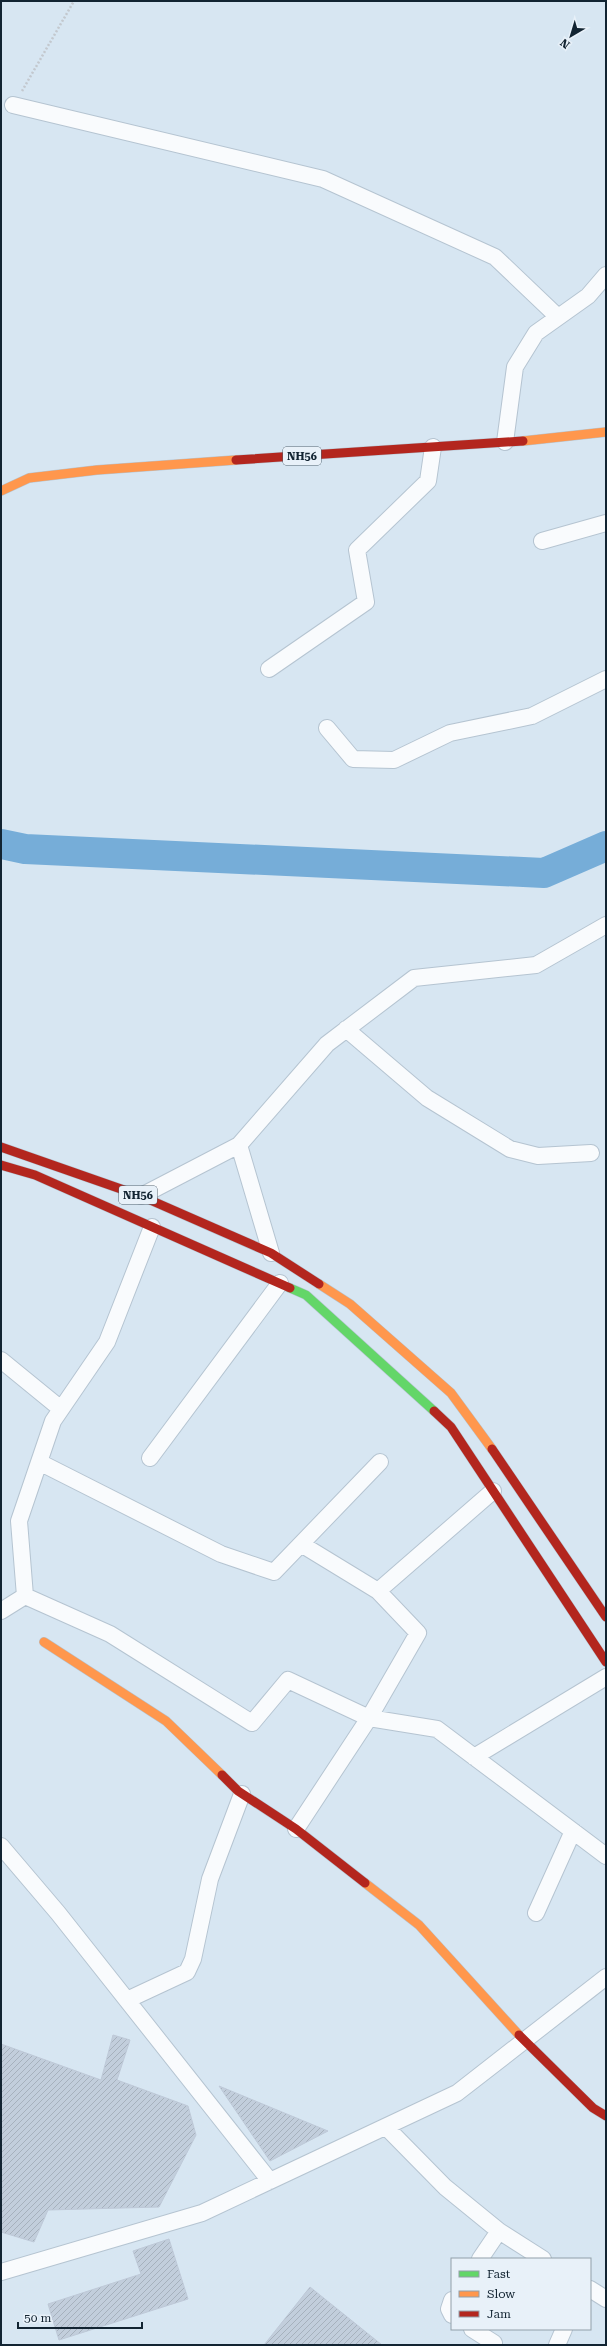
<svg xmlns="http://www.w3.org/2000/svg" width="607" height="2346" font-family="'Roboto Serif',serif">
  <defs>
    <pattern id="building-hatch" width="6" height="6" patternUnits="userSpaceOnUse"><rect width="6" height="6" fill="#c2cedc"/><path d="M-1 1l2-2M0 6l6-6M5 7l2-2" fill="none" stroke="#a6b1bd"/></pattern>
  </defs>
  <rect width="100%" height="100%" fill="#d7e6f2"/>
  <g fill="none" stroke-linecap="round" stroke-linejoin="round">
    <!-- river -->
    <path stroke="#76add8" stroke-width="30" d="M1 844 25 849 544 873 606 846"/>
  </g>
  <!-- building -->
  <path fill="url(#building-hatch)" stroke="#bec9d8" d="M113 2035 130 2040 117 2080 188 2106 196 2135 159 2207 48 2210 34 2242 1 2232V2044L101 2080Z
    M219 2086 328 2131 270 2161Z
    M169 2239 188 2299 59 2340 48 2304 141 2274 133 2251Z
    M310 2287 382 2345H264Z"/>
  <g fill="none" stroke-linecap="round" stroke-linejoin="round">
    <defs>
      <path id="street" d="M13 105 323 179 495 257 558 317
        M505 442 515 367 536 333 588 296 606 275
        M542 541 606 523
        M269 669 366 602 357 550 428 481 433 447
        M327 728 353 759 394 760 450 733 532 716 606 679
        M346 1029 427 1098 510 1149 538 1156 591 1153
        M239 1145 327 1044 414 978 536 965 606 925
        M141 1196 239 1145 271 1253
        M1 1360 61 1409
        M150 1458 280 1283
        M39 1462 221 1554 274 1572 380 1462
        M378 1591 493 1491
        M25 1596 110 1634 252 1723 288 1680 369 1718 437 1729 606 1856
        M25 1596 19 1521 53 1421 107 1342 152 1227
        M1 1611 25 1596
        M474 1757 606 1677
        M296 1829 369 1718 418 1633 378 1591 301 1544
        M1 1846 58 1913 270 2181
        M536 1913 573 1831
        M127 2000 187 1972 193 1959 210 1879 242 1794
        M386 2127 445 2187 499 2231 543 2259
        M480 2259 499 2231
        M1 2272 202 2213 457 2093 606 1977
        M590 2289 606 2299
        M452 2300 449 2309 452 2315
        M472 2329 494 2343
        M557 2345 564 2329"/>
      <path id="fast" d="M290 1288 306 1295 434 1411"/>
      <path id="slow" d="M523 441 606 432
        M1 491 29 478 97 470 236 460
        M319 1284 350 1304 451 1393 492 1449
        M44 1642 166 1721 222 1775
        M365 1883 419 1925 519 2035"/>
      <path id="jam" d="M236 460 523 441
        M1 1147 141 1196 271 1253 319 1284
        M1 1165 35 1175 290 1288
        M434 1411 451 1427 606 1662
        M492 1449 606 1617
        M222 1775 238 1791 296 1829 365 1883
        M519 2035 593 2108 606 2116"/>
    </defs>
    <!-- street casing -->
    <use href="#street" stroke="#b5c4d1" stroke-width="18"/>
    <!-- fast casing -->
    <use href="#fast" stroke="#b5c4d1" stroke-width="10"/>
    <!-- slow casing -->
    <use href="#slow" stroke="#b5c4d1" stroke-width="10"/>
    <!-- jam casing -->
    <use href="#jam" stroke="#b5c4d1" stroke-width="10"/>
    <!-- path -->
    <path stroke="#c3c8ce" stroke-width="2.5" stroke-dasharray="2 2" stroke-linecap="butt" d="M22 91 74 1"/>
    <!-- street -->
    <use href="#street" stroke="#f9fbfd" stroke-width="16"/>
    <!-- fast -->
    <use href="#fast" stroke="#63d668" stroke-width="9"/>
    <!-- slow -->
    <use href="#slow" stroke="#ff974d" stroke-width="9"/>
    <!-- jam -->
    <use href="#jam" stroke="#b3261e" stroke-width="9"/>
  </g>
  <g text-anchor="middle" dominant-baseline="central" stroke-width="4" stroke-linejoin="round" paint-order="stroke">
    <!-- shield labels -->
    <g fill="#e8f1f9" stroke="#52626e" stroke-width="1">
      <rect x="283" y="447" width="38" height="18" rx="3"/>
      <rect x="119" y="1186" width="38" height="18" rx="3"/>
    </g>
    <g font-size="11" font-weight="bold" fill="#122432">
      <text x="302" y="456">NH56</text>
      <text x="138" y="1195">NH56</text>
    </g>
  </g>
  <!-- border -->
  <rect width="607" height="2346" fill="none" stroke="#122432" stroke-width="4"/>
  <!-- legend -->
  <rect x="451" y="2258" width="140" height="72" fill="#e8f1f9" stroke="#929fa9"/>
  <rect x="459" y="2271" width="20" height="6" fill="#63d668" stroke="#929fa9"/>
  <text x="487" y="2278" font-size="12" fill="#122432">Fast</text>
  <rect x="459" y="2291" width="20" height="6" fill="#ff974d" stroke="#929fa9"/>
  <text x="487" y="2298" font-size="12" fill="#122432">Slow</text>
  <rect x="459" y="2311" width="20" height="6" fill="#b3261e" stroke="#929fa9"/>
  <text x="487" y="2318" font-size="12" fill="#122432">Jam</text>
  <!-- north arrow -->
  <g transform="translate(571 36) rotate(218)" stroke="#e8f1f9" stroke-width="3" paint-order="stroke">
  <path d="M0-3L7 15L0 10L-7 15Z" fill="#122432"/>
  <text y="-6" font-size="11" font-weight="bold" text-anchor="middle" fill="#122432">N</text>
  </g>
  <!-- scale -->
  <path d="M18 2322v6h124v-6" fill="none" stroke="#122432" stroke-width="2"/>
  <text x="24" y="2322" font-size="12" fill="#122432" stroke="#e8f1f9" stroke-width="3" paint-order="stroke">50 m</text>
</svg>
